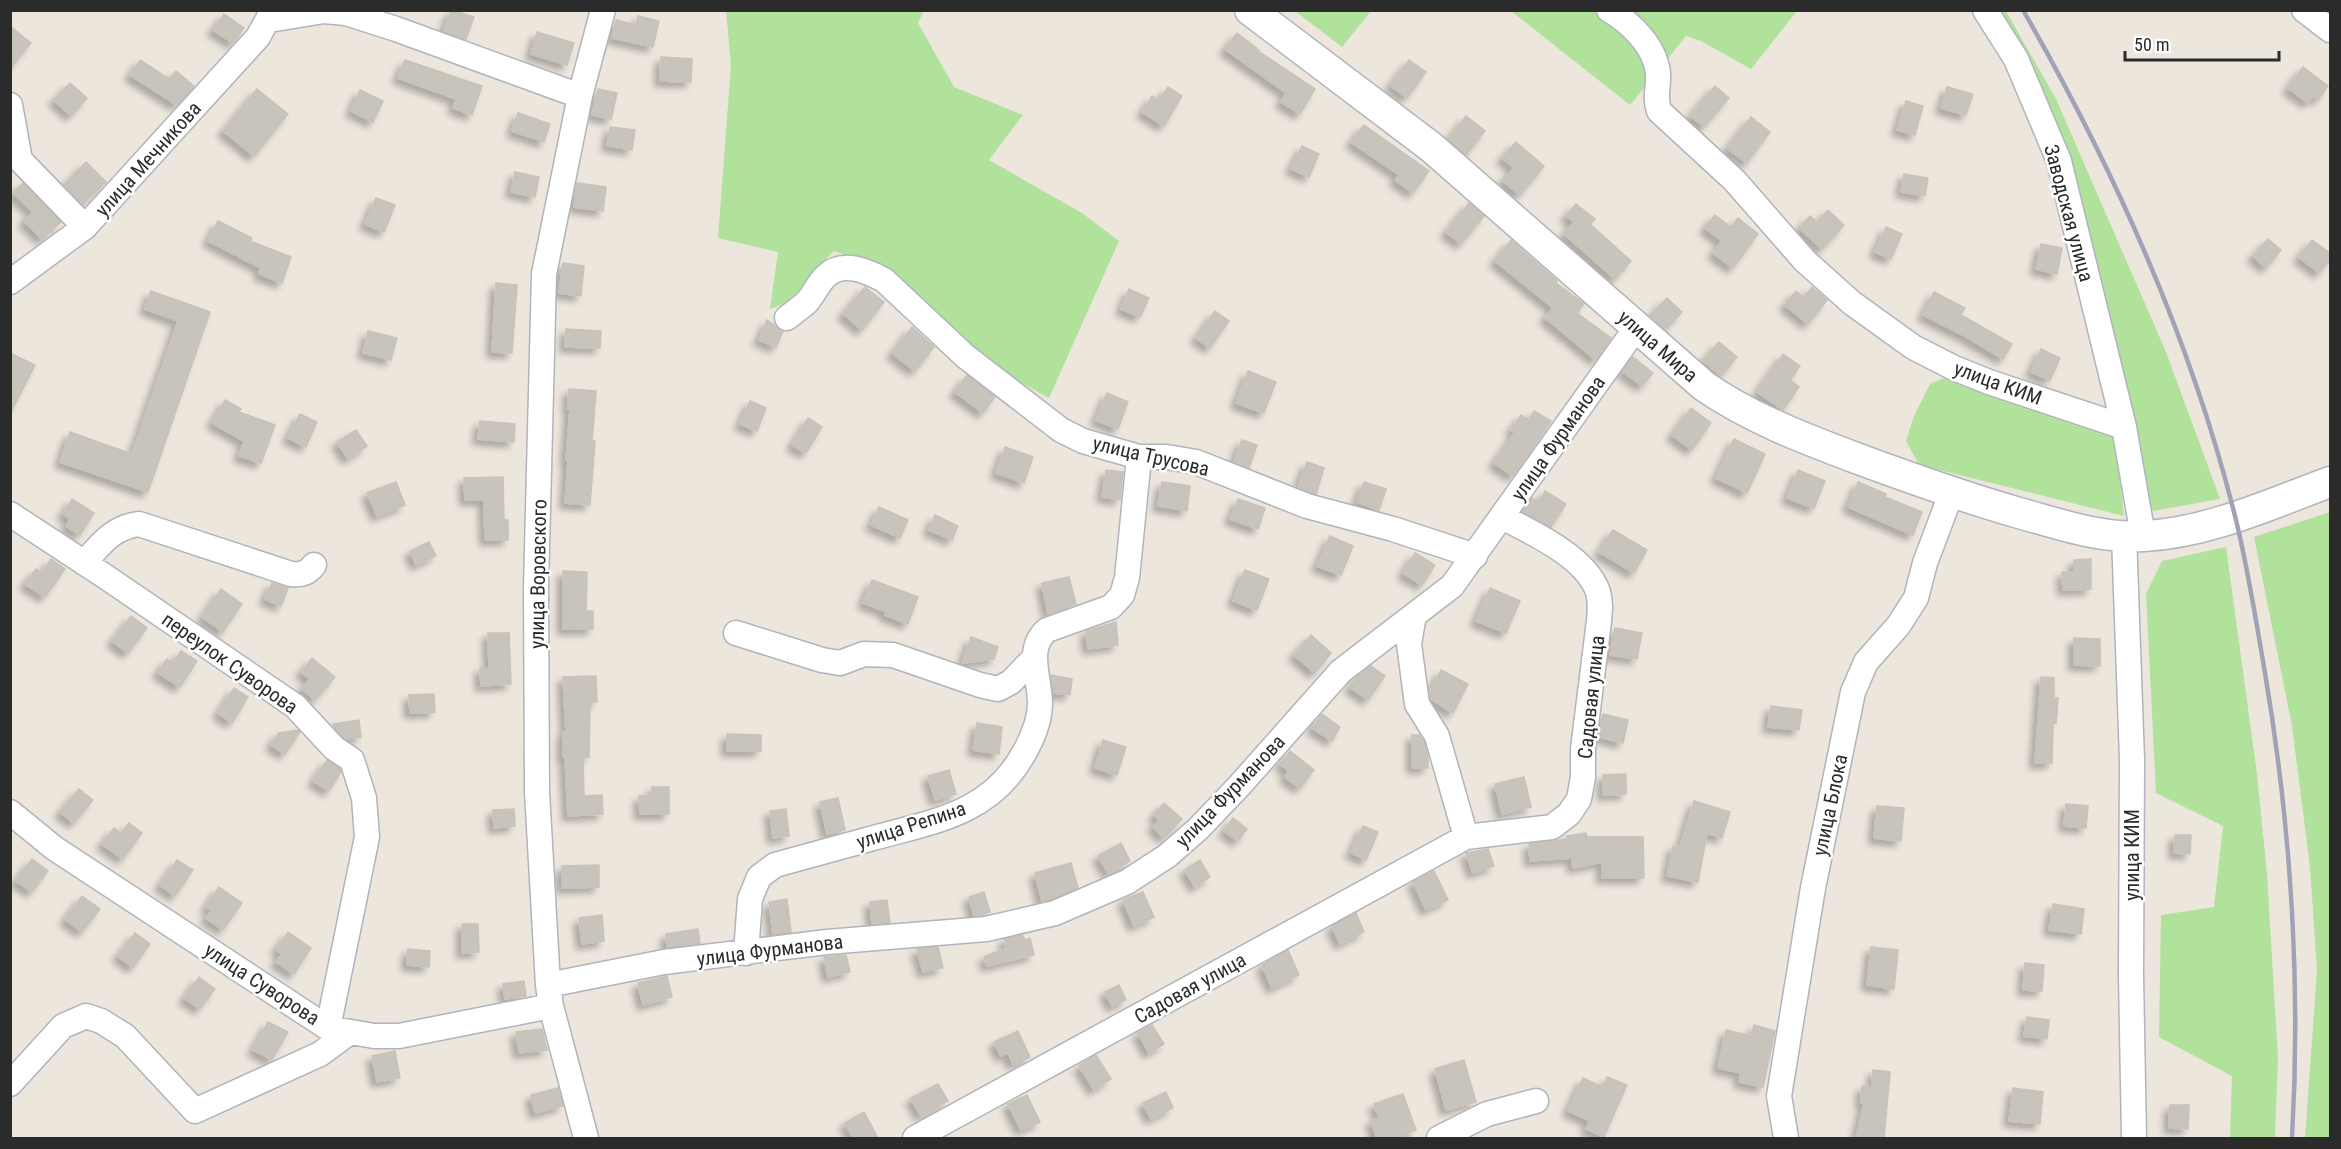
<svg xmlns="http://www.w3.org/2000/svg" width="2341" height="1149" font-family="'Roboto Condensed',sans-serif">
  <defs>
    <filter id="shadow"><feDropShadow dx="-5.5" dy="5.5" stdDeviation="3" flood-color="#0004"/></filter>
  </defs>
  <rect width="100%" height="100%" fill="#ece6dd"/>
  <!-- green -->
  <path fill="#b0e29b" d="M924 10 918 23 954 87 1023 115 989 160 1082 213 1119 241 1049 398 1000 371 892 272 834 251C813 271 799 301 770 309L778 252 718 238 731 65 726 11Z
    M1295 11H1371L1342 47Z
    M1511 11H1797L1751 69 1701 41 1686 36 1630 105Z
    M1989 11H2006L2056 99 2166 352 2220 499 2152 511 2077 215Z
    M1944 378 2115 433 2124 516 1919 465 1906 441 1914 416 1930 384Z
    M2330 512V1138H2305L2317 970 2310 867 2292 726 2254 537Z
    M2226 547 2257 774 2267 874 2278 1058 2275 1138H2230L2232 1076 2159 1037 2161 915 2214 907 2223 826 2156 793 2146 594 2162 561Z"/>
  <!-- building -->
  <path fill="#c8c4bc" stroke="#c8c2b7" stroke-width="1.5" filter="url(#shadow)" d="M451 10 474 17 466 39 444 31Z
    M224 14 244 28 233 43 213 30Z
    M638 16 659 21 653 47 612 38 616 20 636 25Z
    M10 26 31 43 10 68Z
    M537 32 574 43 567 65 531 54Z
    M1237 33 1259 50 1258 51 1315 89 1300 114 1281 102 1286 93 1225 49Z
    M661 57 692 59 691 82 660 81Z
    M140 60 169 79 176 71 194 86 177 105 130 75Z
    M405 60 482 86 472 115 453 108 456 99 398 78Z
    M1409 60 1426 72 1407 98 1390 85Z
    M2303 67 2328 86 2318 100 2313 96 2308 103 2288 88Z
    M70 83 87 98 71 116 54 100Z
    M1715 86 1729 98 1704 127 1690 116Z
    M1168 87 1182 96 1164 126 1142 112 1152 96 1159 101Z
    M1947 87 1973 94 1966 115 1941 108Z
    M257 89 288 114 254 156 223 131Z
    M598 89 617 93 611 119 592 115Z
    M360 90 383 101 373 122 351 111Z
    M1906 101 1923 106 1915 135 1897 130Z
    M518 113 550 124 544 142 512 131Z
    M1466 116 1485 131 1467 154 1448 139Z
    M1751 117 1770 132 1747 163 1727 148Z
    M1364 125 1429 171 1413 193 1395 180 1399 175 1351 142Z
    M610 127 635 130 632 150 607 146Z
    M1516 142 1544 166 1520 195 1503 181 1514 168 1502 158Z
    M1302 146 1319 154 1309 177 1291 169Z
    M86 162 106 182 83 204 64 185Z
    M515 172 539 177 535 197 511 192Z
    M1904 174 1928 178 1925 196 1901 192Z
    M23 183 61 222 42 239 24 221 33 212 13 193Z
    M577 183 606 187 603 211 574 207Z
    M376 198 395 205 384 232 365 224Z
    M1469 203 1484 216 1461 244 1446 232Z
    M1576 204 1595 219 1590 224 1631 261 1615 279 1564 234 1574 222 1566 216Z
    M1828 210 1844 225 1822 249 1799 228 1810 216 1817 222Z
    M1715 215 1731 227 1738 218 1758 234 1733 268 1713 253 1722 241 1705 228Z
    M218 221 252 238 250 241 291 257 282 283 259 274 261 268 208 241Z
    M1886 227 1902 234 1891 259 1875 252Z
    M2268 239 2281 250 2266 268 2253 256Z
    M1511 240 1557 281 1556 283 1584 304 1577 313 1611 338 1596 360 1545 318 1553 308 1495 261Z
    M2312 240 2331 254V259L2319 273 2299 257Z
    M2041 244 2062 248 2057 274 2036 269Z
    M563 263 584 266 581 296 559 293Z
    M496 283 517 285 512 353 492 352Z
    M865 287 884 302 862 330 843 314Z
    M1812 287 1827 300 1808 324 1785 305 1796 291 1804 298Z
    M1129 289 1149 298 1140 317 1121 309Z
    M151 291 210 312 148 492 60 462 70 432 132 454 178 321 145 309Z
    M1934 292 1965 308 1961 315 2012 344 2003 359 1965 336 1923 315Z
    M1667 298 1682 312 1666 329 1650 316Z
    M1215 311 1229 321 1210 348 1196 338Z
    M767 320 783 332 776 347 759 340Z
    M912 327 934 347 915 371 892 353Z
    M566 329 601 331 600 348 565 347Z
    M368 331 397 338 391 360 363 353Z
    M1719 342 1737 357 1721 376 1703 361Z
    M2041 349 2060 358 2050 380 2031 372Z
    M10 353 35 365 10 414Z
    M1783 354 1800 366 1790 380 1799 387 1783 410 1757 392Z
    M1633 357 1653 373 1642 386 1622 371Z
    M1248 371 1276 382 1264 413 1236 403Z
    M967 375 995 397 983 413 955 392Z
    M569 389 596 391 592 441H595L590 505 565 503 568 461H566L570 409H568Z
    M1107 393 1128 402 1118 429 1096 420Z
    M225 400 241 409 239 412 275 425 261 463 239 456 244 441 212 423Z
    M750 401 766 408 757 431 740 424Z
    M1691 408 1711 423 1692 450 1672 435Z
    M1534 411 1551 421 1513 476 1494 463 1515 432 1511 430 1521 415 1529 420Z
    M300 414 317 422 306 447 288 438Z
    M808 418 822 427 806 453 792 445Z
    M480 421 515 424 514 442 478 439Z
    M356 430 367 446 348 459 337 442Z
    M1734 439 1765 454 1747 493 1716 478Z
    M1242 440 1257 445 1249 468 1234 462Z
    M1005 447 1033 457 1024 483 996 473Z
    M1307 462 1324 468 1316 494 1298 487Z
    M1106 470 1123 472 1120 500 1102 497Z
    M1798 470 1825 481 1814 508 1787 498Z
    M503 477 504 520H508V540H485L484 500H465L464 478Z
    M396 482 405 505 377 516 367 493Z
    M1162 482 1190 486 1187 511 1158 506Z
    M1364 482 1386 489 1379 510 1357 502Z
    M1858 482 1886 494 1885 497 1922 512 1913 535 1848 507Z
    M1545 491 1566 504 1551 527 1523 511 1532 498 1539 502Z
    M72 499 94 513 80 535 66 526 70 519 63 514Z
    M1238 499 1265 508 1258 529 1230 519Z
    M879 507 908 520 900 538 871 525Z
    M935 515 958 526 952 540 929 530Z
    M1613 530 1647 550 1634 573 1599 552Z
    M1330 536 1353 546 1341 575 1317 566Z
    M429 542 436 556 416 565 410 551Z
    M1415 553 1435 565 1422 585 1403 573Z
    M51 559 65 569 45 597 25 584 36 569 42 573Z
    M2091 559V589L2063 590 2062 572H2074V560Z
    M1245 570 1269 579 1257 610 1233 601Z
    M563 571 587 572 586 611H593V629H563Z
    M1069 577 1076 604 1048 614 1042 583Z
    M872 580 918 597 908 624 885 615 887 612 863 603Z
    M272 583 288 588 281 606 265 599Z
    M1490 588 1520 601 1506 633 1476 621Z
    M221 589 242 604 223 632 202 617Z
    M131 616 147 628 128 653 112 641Z
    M1116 622 1118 645 1088 649 1086 631Z
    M1615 628 1642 633 1637 659 1610 655Z
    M488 633H509L511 684 481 686 480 668H489Z
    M1311 635 1331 653 1315 673 1294 655Z
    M971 637 998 647 994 659 962 663Z
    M2074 638 2100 639V666L2074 665Z
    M181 651 197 661 180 687 158 673 167 659 173 663Z
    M312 658 335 677 315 700 302 689 310 679 301 672Z
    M1371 666 1385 676 1368 700 1350 687 1358 676Z
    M1441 670 1468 684 1453 713 1431 699 1430 692Z
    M1051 675 1072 679 1070 695 1054 693Z
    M596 676 597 702H590L589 757H583L584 796 602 795 603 814 568 816 565 757H563V732H566L563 677Z
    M2041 677 2054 678V698H2058L2056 723H2053L2052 763H2035Z
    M234 688 248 697 232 723 218 713Z
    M434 694 435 712 410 713 409 695Z
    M1771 706 1802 710 1799 730 1768 727Z
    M1322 714 1340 727 1332 741 1312 728Z
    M1603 714 1628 720 1623 743 1599 737Z
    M359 720 361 737 346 739 334 727 333 724Z
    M977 723 1002 727 999 754 973 750Z
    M298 730 300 732 285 754 271 745 279 733Z
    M727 734 761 735V751H727Z
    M1412 735H1419L1424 742 1428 757V768H1412Z
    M1103 740 1126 747 1117 775 1095 768Z
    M1290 751 1314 770 1300 788 1285 777 1289 771 1280 764Z
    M327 760 340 769 341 772 329 791 313 781Z
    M949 770 956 794 935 800 928 776Z
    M1626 774V794L1603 795V775Z
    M1524 777 1531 807 1502 814 1495 784Z
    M652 787H669V814H640L639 796H652Z
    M79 789 93 800 74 823 60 812Z
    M838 798 845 830 827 834 820 802Z
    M1694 801 1730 812 1722 838 1707 833 1698 882 1667 876 1673 846 1680 847Z
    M1164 803 1182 819 1164 838 1153 827 1159 820 1154 815Z
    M2066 804 2088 806 2086 828 2064 826Z
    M1877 806 1904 808 1901 841 1874 838Z
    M514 809 515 826 494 828 493 810Z
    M786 809 789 836 773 838 770 811Z
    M1233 818 1247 829 1238 841 1224 831Z
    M129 823 142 833 123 859 102 844 114 828 121 833Z
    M1363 826 1378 832 1366 860 1351 853Z
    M1586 833 1587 837H1643L1644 878H1602V862L1573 868 1572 858 1530 861 1529 844 1568 839 1567 836Z
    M2175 835H2191L2190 854 2174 853Z
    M1121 843 1130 861 1108 873 1098 856Z
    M1488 849 1494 866 1473 873 1466 853Z
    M32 859 48 871 32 892 16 881Z
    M177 860 193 870 175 896 160 885Z
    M1200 860 1210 877 1195 887 1185 870Z
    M1071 863 1078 888 1042 901 1035 873Z
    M599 865V887L562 888V866Z
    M1434 871 1448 900 1426 910 1413 882Z
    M219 887 242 903 223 930 206 918 212 910 206 907Z
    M984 892 990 912 974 916 969 897Z
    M1143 892 1154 917 1134 926 1123 900Z
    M82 896 100 909 82 932 65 919Z
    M787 899 791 932 773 934 769 902Z
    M887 900 890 923 872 924 870 902Z
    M2053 904 2084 909 2081 934 2049 930Z
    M1356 913 1364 932 1340 944 1332 926Z
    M602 915 604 941 582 944 579 918Z
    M462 924H478L479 952 462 953Z
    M698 929 700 943 667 947 666 934Z
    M288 932 311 948 294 974 276 962 282 954 276 950Z
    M135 933 150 944 133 968 118 956Z
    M1022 935 1025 940 1030 938 1034 955 987 966 984 957 1006 948 1004 939Z
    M938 947 943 968 923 972 917 949Z
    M1871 947 1898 950 1894 989 1867 985Z
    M408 949 430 951 429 967 407 965Z
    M1288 950 1299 975 1272 988 1262 965Z
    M846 955 850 972 828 977 824 957Z
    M2025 963 2044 965 2042 991 2023 990Z
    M667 976 672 997 643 1005 638 983Z
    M199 977 215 989 200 1009 184 998Z
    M524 981 526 996 505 999 503 984Z
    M1119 985 1126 1000 1112 1006 1105 992Z
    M2027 1017 2049 1020 2047 1039 2024 1036Z
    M268 1022 288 1032 272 1060 253 1050Z
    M1152 1025 1164 1044 1149 1053 1138 1033Z
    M1754 1025 1775 1031 1763 1087 1739 1082 1741 1073 1718 1068 1726 1030 1751 1036Z
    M542 1029 547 1050 519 1053 516 1032Z
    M1018 1031 1030 1057 1013 1064 1008 1053 1001 1056 994 1042Z
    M395 1051 400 1078 377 1082 372 1056Z
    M1096 1055 1111 1079 1094 1090 1079 1066Z
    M1464 1060 1476 1102 1446 1110 1435 1069Z
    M1873 1070 1890 1072 1884 1138H1856L1864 1103H1861L1862 1086 1872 1087Z
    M1607 1077 1627 1085 1604 1137 1586 1129 1590 1121 1568 1111 1583 1078 1603 1087Z
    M938 1084 948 1101 921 1116 911 1098Z
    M558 1088 563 1106 535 1113 531 1095Z
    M2013 1088 2043 1092 2040 1124 2009 1121Z
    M1166 1092 1173 1108 1151 1119 1143 1103Z
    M1403 1094 1416 1130 1392 1138H1377L1371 1121 1379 1118 1374 1104Z
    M1027 1095 1040 1122 1021 1130 1008 1104Z
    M2170 1105H2189L2188 1129 2169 1128Z
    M864 1112 878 1138H853L845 1123Z"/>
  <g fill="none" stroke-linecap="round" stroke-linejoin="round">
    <defs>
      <path id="minor" d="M1609 10C1631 23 1655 46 1658 73 1659 88 1654 95 1659 111L1735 181 1805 261 1852 303 1913 347 1954 368 1989 382 2124 427 2143 536
        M1985 10 2016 59 2059 161 2124 427
        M2304 10 2330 30
        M269 20 324 11 346 13 396 29 580 96
        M10 105 20 160 85 227
        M10 282 85 227 258 37 273 10
        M787 318C793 313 800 308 806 303 814 295 818 283 826 276 843 260 867 271 884 280L965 356 1061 430 1083 441 1139 457H1167L1196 462 1307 506 1393 529 1475 556
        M10 514 106 577 295 706 334 748 352 760 364 798 367 837 328 1028
        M2124 535 2132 760 2131 975 2134 1138
        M84 563C101 544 113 527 139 524L291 574C303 575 307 573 314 565
        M1414 615 1409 644 1417 704 1437 736 1466 837
        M736 633 822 660 840 663 864 654 893 655 980 685 998 689 1011 682 1034 658
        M10 812 54 848 328 1028 374 1036H399L551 1006
        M746 953 750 899 759 877 775 865C809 856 843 846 877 837 936 821 990 813 1023 755 1032 739 1040 722 1040 703 1040 679 1025 648 1047 630L1111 607 1122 595 1127 578 1139 457
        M548 985 664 962 827 942 986 929 1055 913 1127 882 1167 856 1198 829 1239 786 1341 671 1452 586 1636 328
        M10 1084 63 1026 86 1016 101 1021 125 1036 195 1111 320 1054 350 1032
        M586 1138 551 1006 548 985 537 792 536 588 544 274 580 96 603 10
        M915 1138 1466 837 1552 827 1569 814 1579 799 1583 777V749L1599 621C1600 611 1601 602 1598 592 1586 557 1533 533 1502 517
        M1439 1138 1487 1114 1536 1101
        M1786 1138 1779 1096 1813 888 1853 692 1866 662 1898 626 1916 598 1925 563 1951 494"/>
      <path id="tertiary" d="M1250 10 1431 147 1704 386C1750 418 1803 438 1856 458 1910 478 1963 497 2019 513 2059 524 2101 539 2144 536 2208 533 2270 504 2330 482"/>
    </defs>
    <!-- minor casing -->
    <use href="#minor" stroke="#b1b3be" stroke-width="27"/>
    <!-- tertiary casing -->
    <use href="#tertiary" stroke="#b1b3be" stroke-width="33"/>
    <!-- minor -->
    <use href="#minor" stroke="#fff" stroke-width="24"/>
    <!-- tertiary -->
    <use href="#tertiary" stroke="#fff" stroke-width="30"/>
    <!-- rail -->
    <path stroke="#a0a2b5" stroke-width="4.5" d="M2023 10C2113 167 2191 340 2235 516 2248 568 2256 621 2265 673 2291 827 2301 982 2292 1138"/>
  </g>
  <g text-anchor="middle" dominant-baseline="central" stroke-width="5" stroke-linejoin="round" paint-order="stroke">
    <!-- street labels -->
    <g font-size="20" fill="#2b2b2b" stroke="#fff">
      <text transform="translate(148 159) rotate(-48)">улица Мечникова</text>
      <text transform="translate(2069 213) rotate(75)">Заводская улица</text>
      <text transform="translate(1658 346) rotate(41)">улица Мира</text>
      <text transform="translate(1998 383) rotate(20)">улица КИМ</text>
      <text transform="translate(1558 438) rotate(-55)">улица Фурманова</text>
      <text transform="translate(1151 456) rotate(13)">улица Трусова</text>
      <text transform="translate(538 574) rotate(-89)">улица Воровского</text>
      <text transform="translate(230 663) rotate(35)">переулок Суворова</text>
      <text transform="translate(1591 697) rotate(-84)">Садовая улица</text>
      <text transform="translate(1230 791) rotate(-46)">улица Фурманова</text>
      <text transform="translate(1830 805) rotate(-78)">улица Блока</text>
      <text transform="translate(911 825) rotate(-18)">улица Репина</text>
      <text transform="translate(2132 855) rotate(-90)">улица КИМ</text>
      <text transform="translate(770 950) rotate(-7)">улица Фурманова</text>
      <text transform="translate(262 984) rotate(33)">улица Суворова</text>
      <text transform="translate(1190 988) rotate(-29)">Садовая улица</text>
    </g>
  </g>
  <!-- border -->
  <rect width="2341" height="1149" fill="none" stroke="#2b2b2b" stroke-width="24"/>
  <!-- scale -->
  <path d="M2125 51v9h154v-9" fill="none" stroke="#2b2b2b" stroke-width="3"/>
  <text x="2134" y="51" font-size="18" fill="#2b2b2b" stroke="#ffffff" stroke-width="4.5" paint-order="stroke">50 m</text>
</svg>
